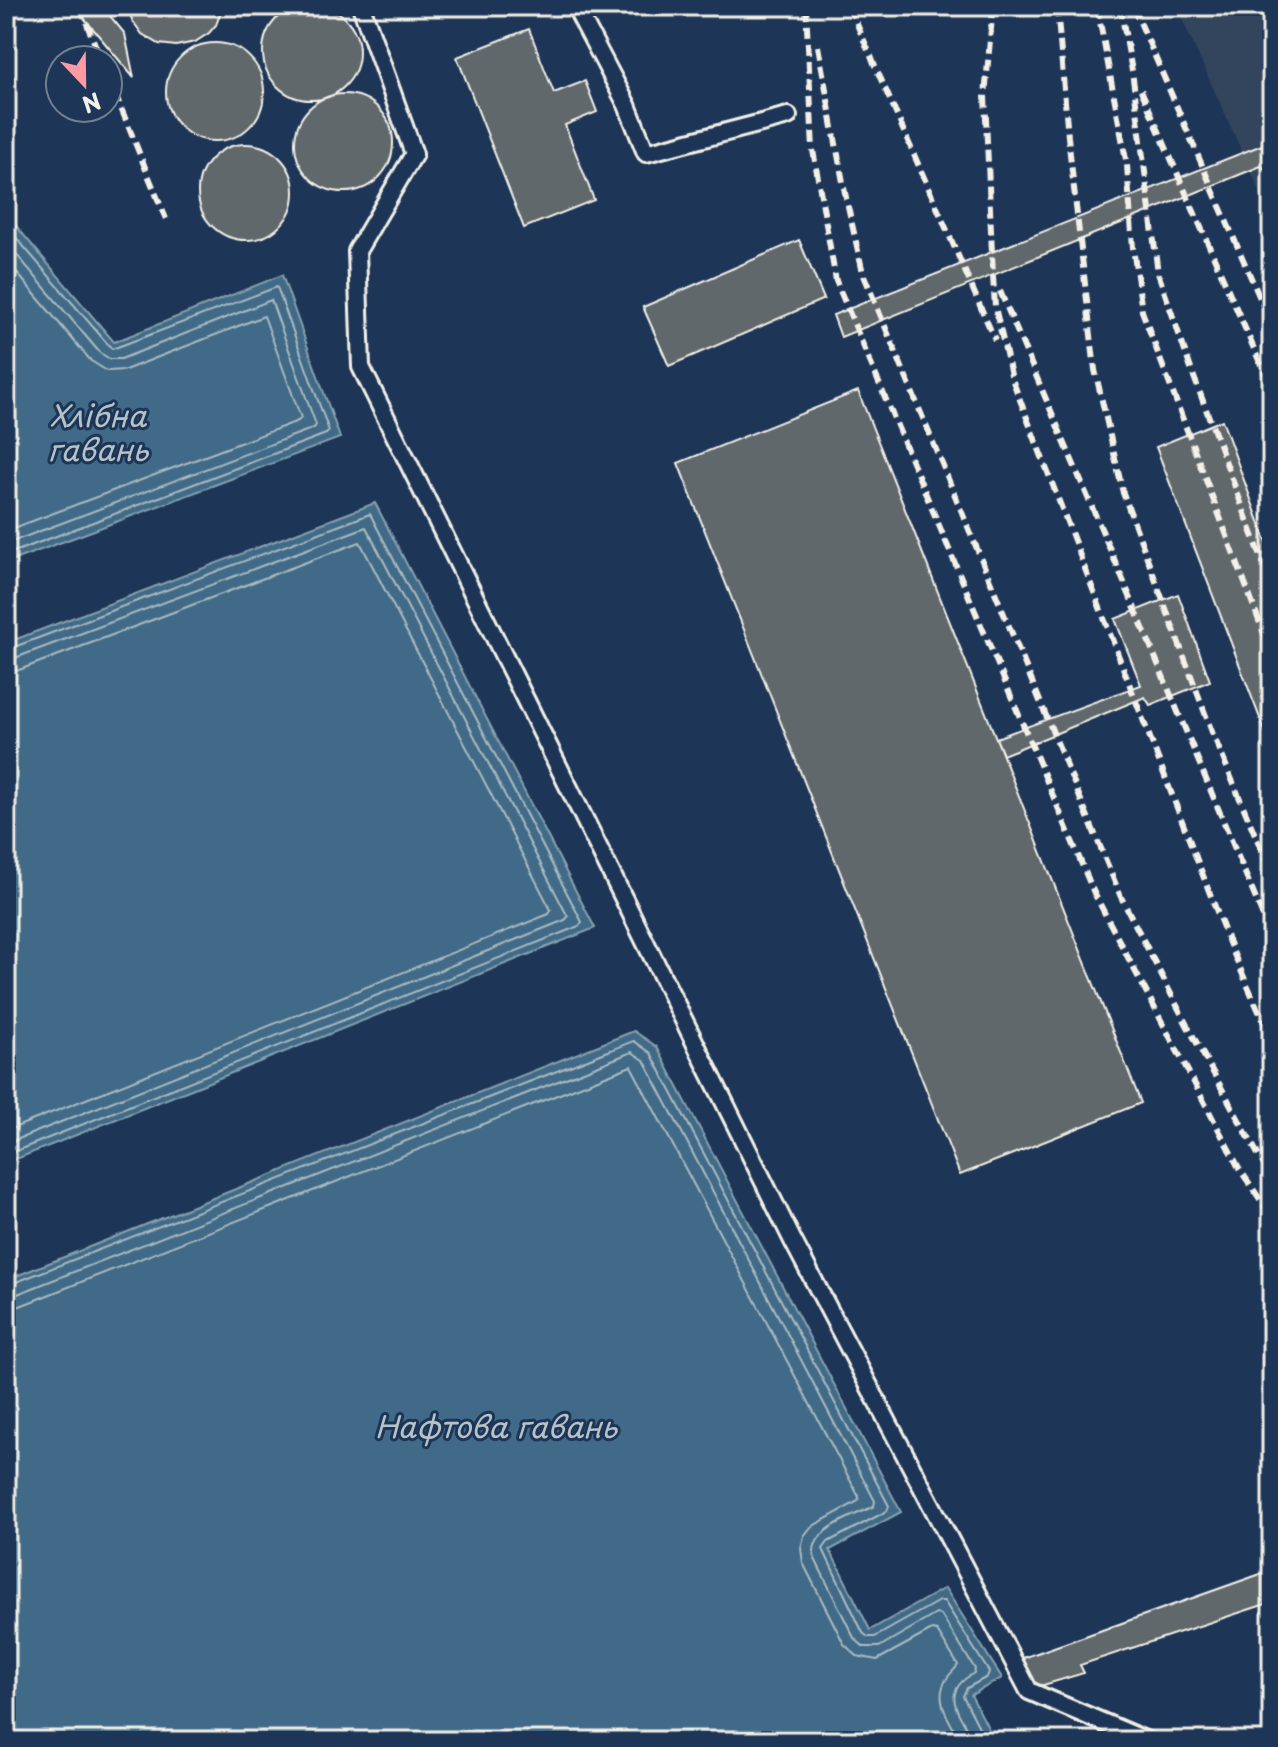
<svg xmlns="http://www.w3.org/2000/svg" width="1278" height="1747" font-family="'Playpen Sans',sans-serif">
  <rect width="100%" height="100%" fill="#1d3557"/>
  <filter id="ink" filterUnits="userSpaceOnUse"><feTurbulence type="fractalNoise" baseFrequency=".0125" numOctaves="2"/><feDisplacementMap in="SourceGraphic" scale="16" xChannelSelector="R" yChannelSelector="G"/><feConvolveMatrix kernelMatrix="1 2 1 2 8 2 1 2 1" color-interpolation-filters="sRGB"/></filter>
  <g filter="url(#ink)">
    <!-- built -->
    <path fill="#31445d" d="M1176 6H1272V218Z"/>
    <!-- water -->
    <path fill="#406b87" stroke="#88a1ae" stroke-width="2" d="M6 214 114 342 282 275 340 438 6 563Z
      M375 503 595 928 6 1163V643Z
      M634 1031 657 1047 901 1512 830 1550 870 1630 945 1588 1002 1678 971 1695 995 1741H6V1280Z"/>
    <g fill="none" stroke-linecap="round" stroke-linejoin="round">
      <!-- shore -->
      <path stroke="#acbbc1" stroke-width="2" d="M6 226 112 349 277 287 329 431 326 434 6 555
        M6 242 100 353 110 359H121L271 300 316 425 314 428 6 544
        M6 260 91 361 107 371 125 370 264 316 301 418 298 421 6 531
        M6 650 370 514 582 922 579 926 6 1155
        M6 660 15 658 366 527 568 917 565 920 6 1144
        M6 672 19 670 360 542 551 910 549 914 6 1131
        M6 1286 634 1041 651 1053 889 1506 887 1511 828 1542 823 1549 863 1633 868 1637H875L939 1601H944L989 1672 987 1677 967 1688 963 1696 986 1741
        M6 1296 15 1295 632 1052 644 1060 875 1501 874 1506C853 1517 806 1530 815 1559L854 1638 864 1647H879L936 1614 941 1615 975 1669 974 1673C938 1693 960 1714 974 1741
        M6 1309 20 1306 631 1066 859 1497 858 1501 811 1527 804 1536 801 1548 803 1563 844 1644 857 1656 877 1660 932 1630 937 1631 958 1665C955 1670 949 1674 946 1680 933 1701 951 1723 961 1741"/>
    </g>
    <!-- building -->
    <path fill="#60676c" stroke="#f4f1e8" stroke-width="2" d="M263 52a48 48 0 1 1 96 0a48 48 0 1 1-96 0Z
      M74 6H102L125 34 134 78Z
      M128 6H223L216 25 209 33 195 42 176 46 159 44 142 34 132 20Z
      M529 29 554 93 585 81 597 112 565 125 594 200 524 228 457 57Z
      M166 92a49 49 0 1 1 98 0a49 49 0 1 1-98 0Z
      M295 143a49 49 0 1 1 98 0a49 49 0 1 1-98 0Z
      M1272 141V175L1261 166 841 337 833 315Z
      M198 192a48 48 0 1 1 96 0a48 48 0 1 1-96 0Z
      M799 240 824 299 669 366 643 307Z
      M858 391 1141 1103 960 1175 678 463Z
      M1222 420 1272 557V732L1266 734 1156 447Z
      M1178 594 1210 681 1150 705 1145 697 1003 755 996 738 1141 685 1115 619Z
      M1272 1570V1602L1080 1665 1084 1673 1030 1689 1023 1658Z"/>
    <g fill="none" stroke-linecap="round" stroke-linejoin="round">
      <defs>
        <path id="service" d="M361 6 414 154 357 251 361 367 793 1241 1029 1691 1147 1741
          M575 6 627 105 646 153 788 116"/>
      </defs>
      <!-- service casing -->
      <use href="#service" stroke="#f4f1e8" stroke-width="22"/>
      <!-- service -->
      <use href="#service" stroke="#1d3557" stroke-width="16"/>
      <!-- rail -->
      <path stroke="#f4f1e8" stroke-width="6" stroke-dasharray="12 6" stroke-linecap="butt" d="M80 6 101 60
        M806 6 813 150 836 281 1094 893 1239 1168 1272 1217
        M849 6 995 340
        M993 6 985 96 993 276 995 307 1012 379 1229 943 1272 1041
        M1057 6 1068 137 1095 370 1123 493 1212 732 1272 875
        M1097 6 1127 165 1133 248 1142 311 1272 655
        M1120 6 1132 71 1158 273 1191 369 1272 586
        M1133 6 1272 326
        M818 46 845 193 863 273 1121 897 1187 1025 1272 1180
        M108 76 166 219
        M1141 90 1272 390
        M1000 291 1126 587 1272 938"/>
    </g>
  </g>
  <g text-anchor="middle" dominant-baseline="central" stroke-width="6" stroke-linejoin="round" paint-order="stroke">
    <!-- water labels -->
    <g font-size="30" font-style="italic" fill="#b5c2c6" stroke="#1d3557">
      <text x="98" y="414">Хлібна<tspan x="98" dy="34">гавань</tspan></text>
      <text x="496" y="1425">Нафтова гавань</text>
    </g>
  </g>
  <!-- margin -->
  <rect width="1278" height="1747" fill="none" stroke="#1d3557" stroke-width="32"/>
  <rect x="16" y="16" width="1246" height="1715" fill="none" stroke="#f4f1e8" stroke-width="3" filter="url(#ink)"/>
  <!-- north arrow -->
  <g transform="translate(84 84) rotate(158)"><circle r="38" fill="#1d3557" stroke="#738091" stroke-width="2"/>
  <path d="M0-6L14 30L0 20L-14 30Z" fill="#ff9aa2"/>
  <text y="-12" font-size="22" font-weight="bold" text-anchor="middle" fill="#f4f1e8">N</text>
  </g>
</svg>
